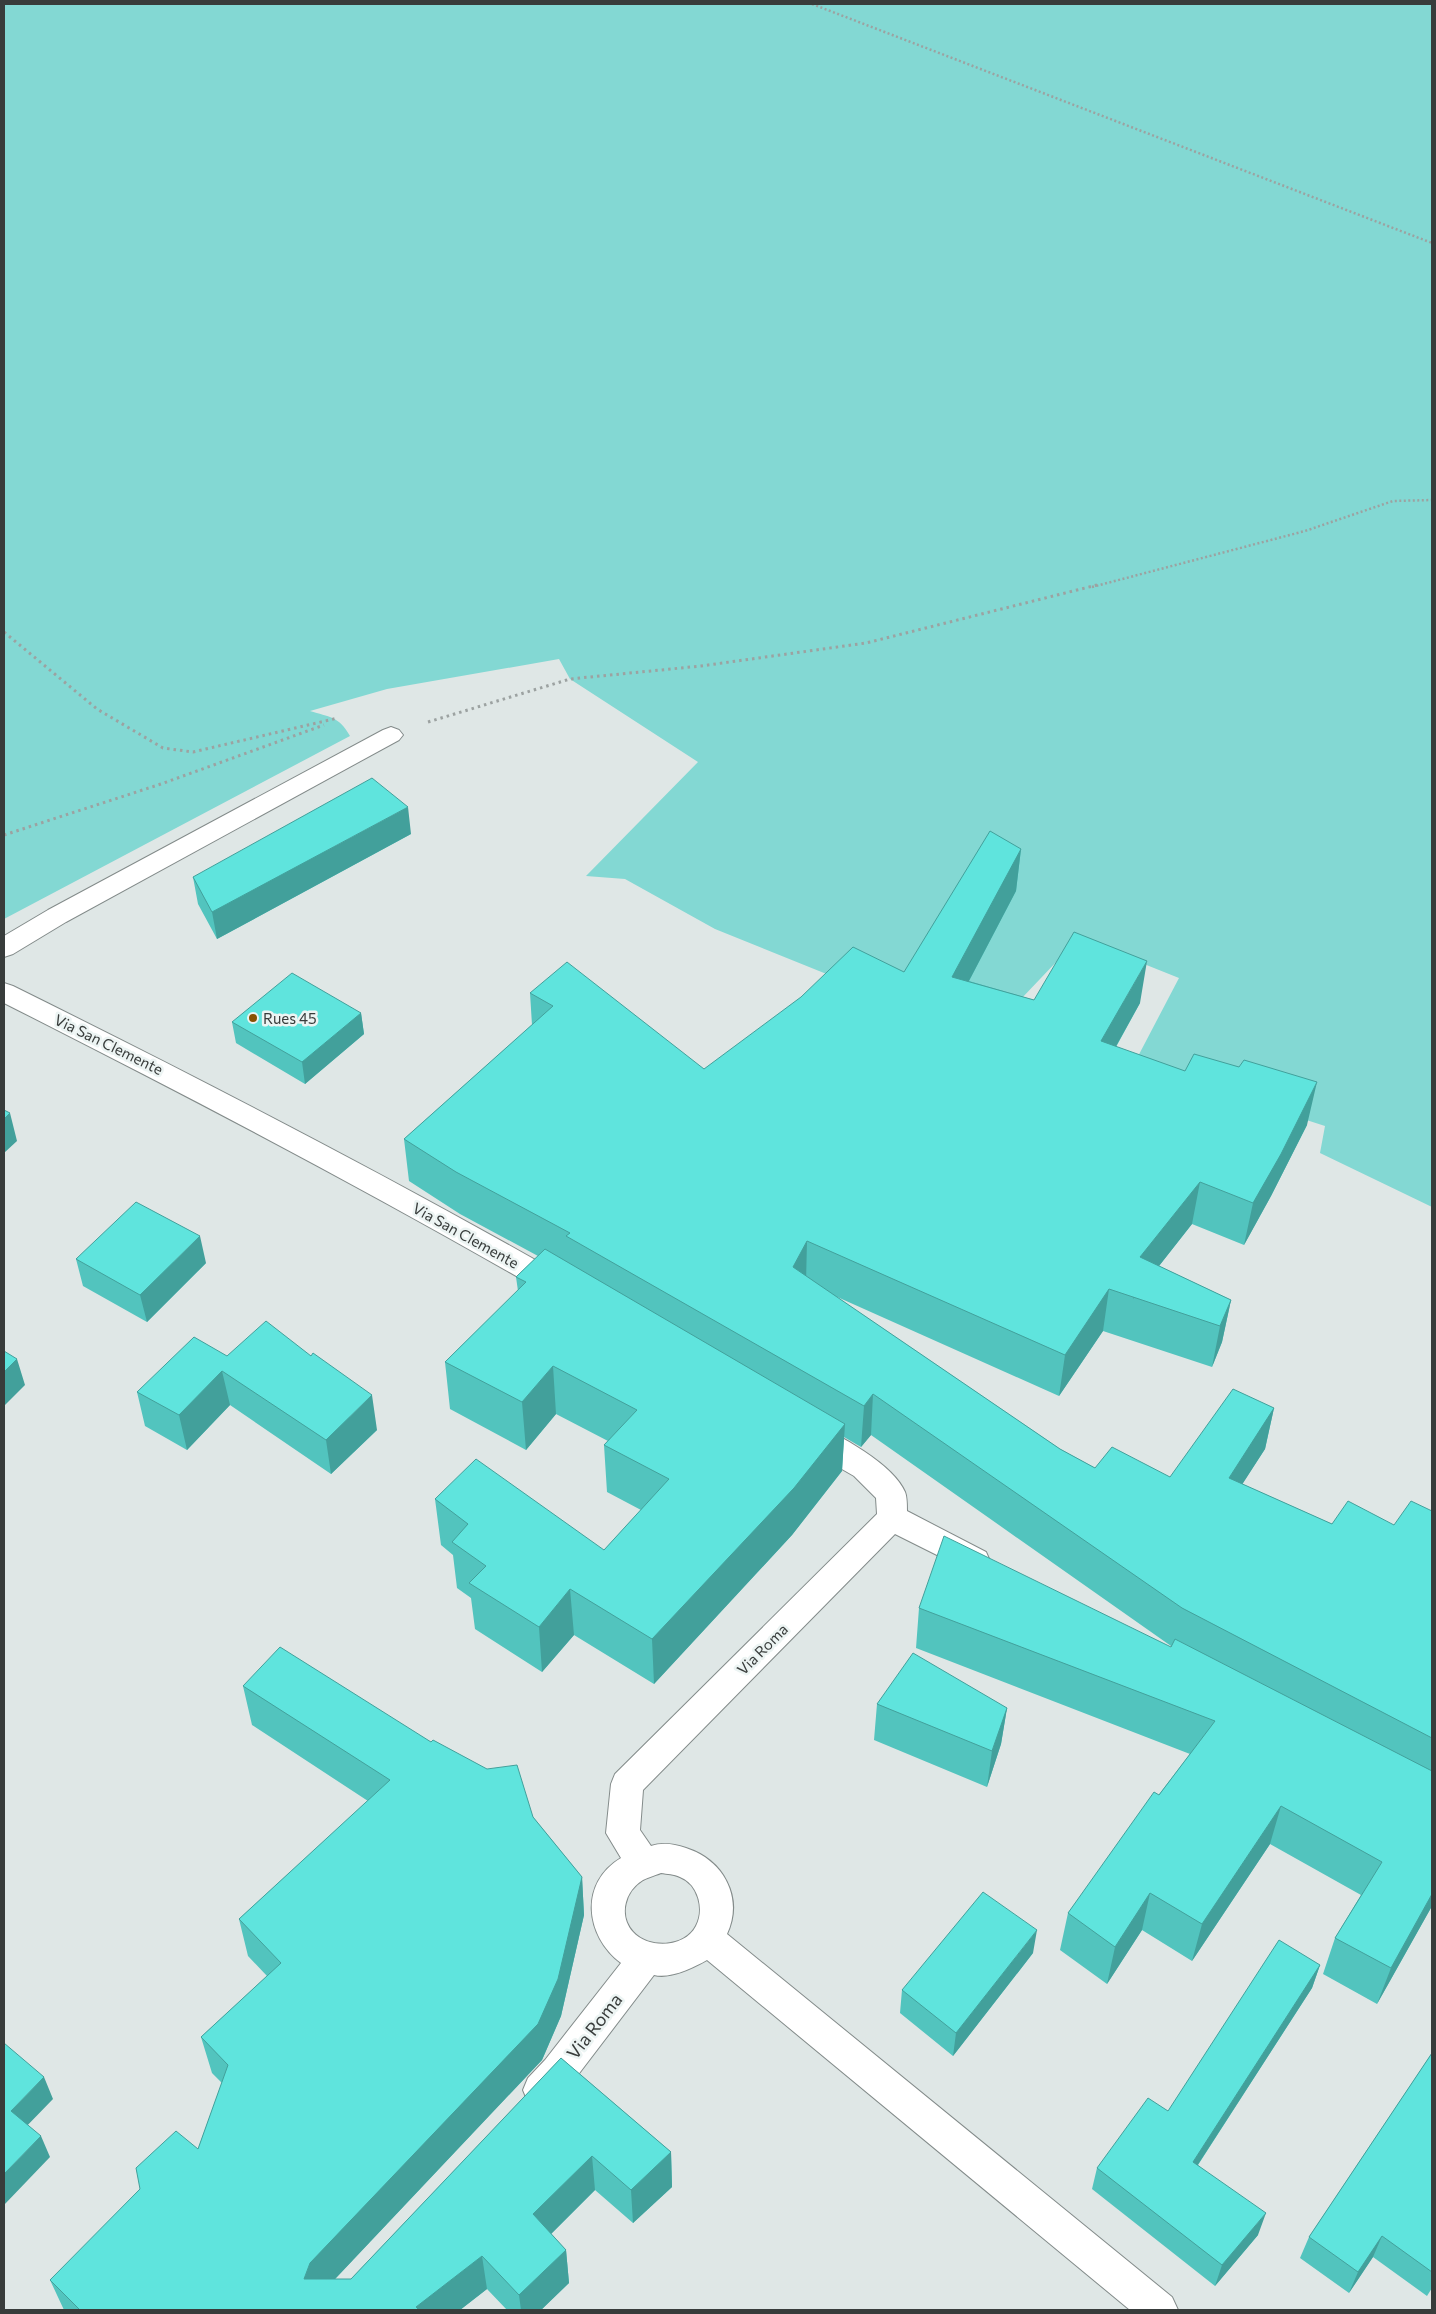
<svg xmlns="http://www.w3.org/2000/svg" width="1436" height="2314" font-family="Commissioner,sans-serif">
  <rect width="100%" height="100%" fill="#dfe7e6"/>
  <!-- green -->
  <path fill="#83d8d3" d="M4 4H1432V1207L1320 1153 1325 1126 1134 1064 1179 978 1079 938 999 1022 824 973 715 929 625 879 586 876 698 762 570 679 559 659 387 689 310 711C329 717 339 716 350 736L4 919Z"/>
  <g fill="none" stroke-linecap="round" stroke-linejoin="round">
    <defs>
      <path id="minor" d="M391 727 399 730 403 735 399 740 66 922 13 954 4 957V936L48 910 383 730Z
        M4 983 13 986C201 1079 387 1175 569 1279L573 1287 569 1295 559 1298 549 1295C370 1191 188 1096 4 1003Z
        M811 1424C838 1433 894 1465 905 1492 907 1497 907 1505 907 1511L986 1552 990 1561 986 1570 975 1574 895 1534 643 1790 640 1830 651 1846C663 1842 674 1844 686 1848 723 1860 744 1897 727 1934L1172 2297 1178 2310H1130L707 1960C693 1968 670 1979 654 1975L571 2084 554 2102 541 2107 528 2102 523 2090 528 2078 545 2060 621 1963C585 1936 579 1883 621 1858L606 1833 611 1784 615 1774 877 1514 876 1498 854 1476 800 1445 796 1436 800 1427ZM661 1873C667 1874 674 1874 680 1877 698 1884 705 1909 696 1926 685 1948 648 1949 633 1932 618 1915 625 1891 643 1880 649 1877 656 1875 661 1873Z"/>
    </defs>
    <!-- minor casing -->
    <use href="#minor" stroke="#838b8a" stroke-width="2"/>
    <!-- path-far1 -->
    <path stroke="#9ca2a1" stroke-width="2.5" stroke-dasharray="2 2.5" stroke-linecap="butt" d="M812 4 1432 243
      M1092 587 1305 531 1393 501 1432 500"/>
    <!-- path -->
    <path stroke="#9ca2a1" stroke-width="3" stroke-dasharray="2.5 4" stroke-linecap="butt" d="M4 632 97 709 163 748 193 752 338 718
      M428 722 570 679 701 666 866 643 1097 585
      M4 835 161 784 324 725"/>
    <!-- minor -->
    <use href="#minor" fill="#fff" fill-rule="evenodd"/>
  </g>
  <!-- wall -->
  <path fill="#52c4be" d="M411 834 217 939 198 904 193 877Z
    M1021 849 1016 891 969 981 1034 1000 1140 1003 1116 1047 1307 1125 1271 1196 1244 1245 1192 1224 1159 1266 1231 1300 1222 1342 1212 1367 1103 1331 1059 1396 835 1296 1060 1449 1095 1468 1170 1477 1274 1408 1265 1449 1242 1484 1332 1524 1394 1525 1432 1511V1906L1377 2004 1323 1974 1335 1938 1361 1895 1270 1844 1192 1961 1142 1930 1107 1984 1060 1950 1068 1913 1190 1754 916 1648 919 1608 1171 1647V1646L871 1435 861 1447 844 1437 842 1471 792 1535 654 1684 574 1635 542 1672 475 1629 471 1598 457 1588 453 1555 441 1545 435 1499 604 1550 641 1510 607 1492 604 1445 608 1441 556 1414 526 1450 450 1409 445 1362 518 1291 516 1277 538 1256 460 1214 409 1181 404 1139 532 1025 530 993 704 1069 904 972Z
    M361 1013 364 1034 305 1084 236 1043 232 1022Z
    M76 1259 206 1263 147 1322 83 1286Z
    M227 1356 377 1430 331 1474 230 1405 187 1450 145 1426 137 1392Z
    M243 1686 533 1817 582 1877 584 1915 561 2016 542 2060 335 2279H351L561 2058 671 2152 672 2187 633 2223 595 2190 551 2234 566 2250 569 2283 541 2310H507L487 2289 460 2310H64L50 2280 198 2149 222 2083 212 2073 201 2037 267 1976 248 1956 239 1919 368 1801 252 1725Z
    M877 1704 1007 1708 1001 1744 987 1787 874 1740Z
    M1033 1953 953 2056 900 2013 902 1990Z
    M1320 1965 1312 1988 1198 2165 1258 2235 1215 2286 1092 2189 1097 2168 1168 2111Z
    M1432 2053V2288L1427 2296 1373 2257 1349 2293 1300 2258 1309 2237Z"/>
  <!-- shaded-wall -->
  <path fill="#42a09b" d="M408 807 411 834 217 939 212 912Z
    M1021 849 1016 891 949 1019 952 977Z
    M1147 961 1140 1003 1095 1084 1101 1041Z
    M361 1013 364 1034 305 1084 302 1062Z
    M1317 1082 1307 1125 1271 1196 1244 1245 1253 1203Z
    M10 1113 17 1141 4 1153V1119Z
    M1200 1182 1192 1224 1133 1299 1140 1257Z
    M200 1236 206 1263 147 1322 140 1295Z
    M807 1241 806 1283 793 1267Z
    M1109 1289 1103 1331 1059 1396 1065 1355Z
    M1231 1300 1222 1342 1212 1367 1220 1326Z
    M17 1359 25 1385 4 1406V1372Z
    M553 1366 556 1414 526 1450 522 1402Z
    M222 1371 230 1405 187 1450 179 1415Z
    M873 1394 871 1435 861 1447 864 1406Z
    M372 1395 377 1430 331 1474 326 1440Z
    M1274 1408 1265 1449 1220 1519 1229 1478Z
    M845 1424 842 1471 792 1535 654 1684 652 1639Z
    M570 1589 574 1635 542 1672 539 1627Z
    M1007 1708 1001 1744 987 1787 992 1751Z
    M1281 1806 1270 1844 1192 1961 1202 1924Z
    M582 1877 584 1915 561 2016 542 2060 319 2296 304 2279 310 2263Z
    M1150 1893 1142 1930 1107 1984 1115 1947Z
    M1432 1894V1906L1377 2004 1391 1968Z
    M1037 1930 1033 1953 953 2056 956 2033Z
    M1320 1965 1312 1988 1186 2183 1193 2162Z
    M44 2077 53 2099 20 2133 11 2111Z
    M41 2136 50 2157 4 2205V2174Z
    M671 2152 672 2187 633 2223 631 2190Z
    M592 2156 595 2190 537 2248 533 2214Z
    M1266 2213 1258 2235 1215 2286 1222 2265Z
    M1382 2236 1373 2257 1349 2293 1358 2272Z
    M566 2250 569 2283 541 2310H521L519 2295Z
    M482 2256 487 2289 460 2310H417L416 2307Z"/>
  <!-- building -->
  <path fill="#5fe4dd" stroke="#42a09b" d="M372 778 408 807 212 912 193 877Z
    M990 831 1021 849 952 977 1034 1000 1074 932 1147 961 1101 1041 1185 1071 1194 1054 1239 1067 1244 1060 1317 1082 1281 1154 1253 1203 1200 1182 1140 1257 1231 1300 1220 1326 1109 1289 1065 1355 807 1241 793 1267 1060 1449 1095 1468 1112 1447 1170 1477 1233 1389 1274 1408 1229 1478 1332 1524 1348 1501 1394 1525 1411 1501 1432 1511V1738L1182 1608 873 1394 864 1406 566 1236 570 1233 456 1172 404 1139 553 1006 530 993 567 962 704 1069 801 997 853 947 904 972Z
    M292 973 361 1013 302 1062 232 1022Z
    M4 1110 10 1113 4 1119Z
    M136 1202 200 1236 140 1295 76 1259Z
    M545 1249 845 1424 794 1488 652 1639 570 1589 539 1627 469 1583 486 1566 452 1542 468 1524 435 1499 476 1459 604 1550 669 1479 604 1445 637 1410 553 1366 522 1402 445 1362 526 1282 516 1277Z
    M266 1321 311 1356 313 1353 372 1395 326 1440 222 1371 179 1415 137 1392 194 1337 227 1356Z
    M4 1351 17 1359 4 1372Z
    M944 1536 1171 1647 1175 1639 1432 1771V1894L1391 1968 1335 1938 1382 1862 1281 1806 1202 1924 1150 1893 1115 1947 1068 1913 1154 1792 1159 1795 1215 1721 919 1608Z
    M280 1647 431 1742 433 1740 487 1769 517 1765 533 1817 582 1877 558 1979 538 2024 310 2263 304 2279H351L561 2058 671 2152 631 2190 592 2156 533 2214 566 2250 519 2295 482 2256 416 2307 419 2310H80L50 2280 140 2189 136 2168 176 2131 198 2149 228 2065 201 2037 281 1963 239 1919 390 1780 243 1686Z
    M913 1653 1007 1708 992 1751 877 1704Z
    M983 1892 1037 1930 956 2033 902 1990Z
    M1279 1940 1320 1965 1193 2162 1266 2213 1222 2265 1097 2168 1148 2098 1168 2111Z
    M4 2043 44 2077 11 2111 41 2136 4 2174Z
    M1432 2053V2272L1382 2236 1358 2272 1309 2237Z"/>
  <!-- markers -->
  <circle fill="#885102" stroke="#ecf4f3" stroke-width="2" cx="253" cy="1018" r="5"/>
  <g text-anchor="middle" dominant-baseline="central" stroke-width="5" stroke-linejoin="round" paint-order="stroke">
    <!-- poi labels -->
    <g font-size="15" fill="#383c3b" stroke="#ecf4f3" text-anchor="start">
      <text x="263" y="1018">Rues 45</text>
    </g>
    <!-- street labels -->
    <g font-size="15" fill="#383c3b" stroke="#ecf4f3">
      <text transform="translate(109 1044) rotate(26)">Via San Clemente</text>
      <text transform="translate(466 1235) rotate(29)">Via San Clemente</text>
      <text transform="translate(762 1649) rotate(-45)">Via Roma</text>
    </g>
    <!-- near-street labels -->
    <g font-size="18" fill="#383c3b" stroke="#ecf4f3">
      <text transform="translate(594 2026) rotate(-52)">Via Roma</text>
    </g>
  </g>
  <!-- border -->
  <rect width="1436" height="2314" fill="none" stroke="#383c3b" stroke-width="10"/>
</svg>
